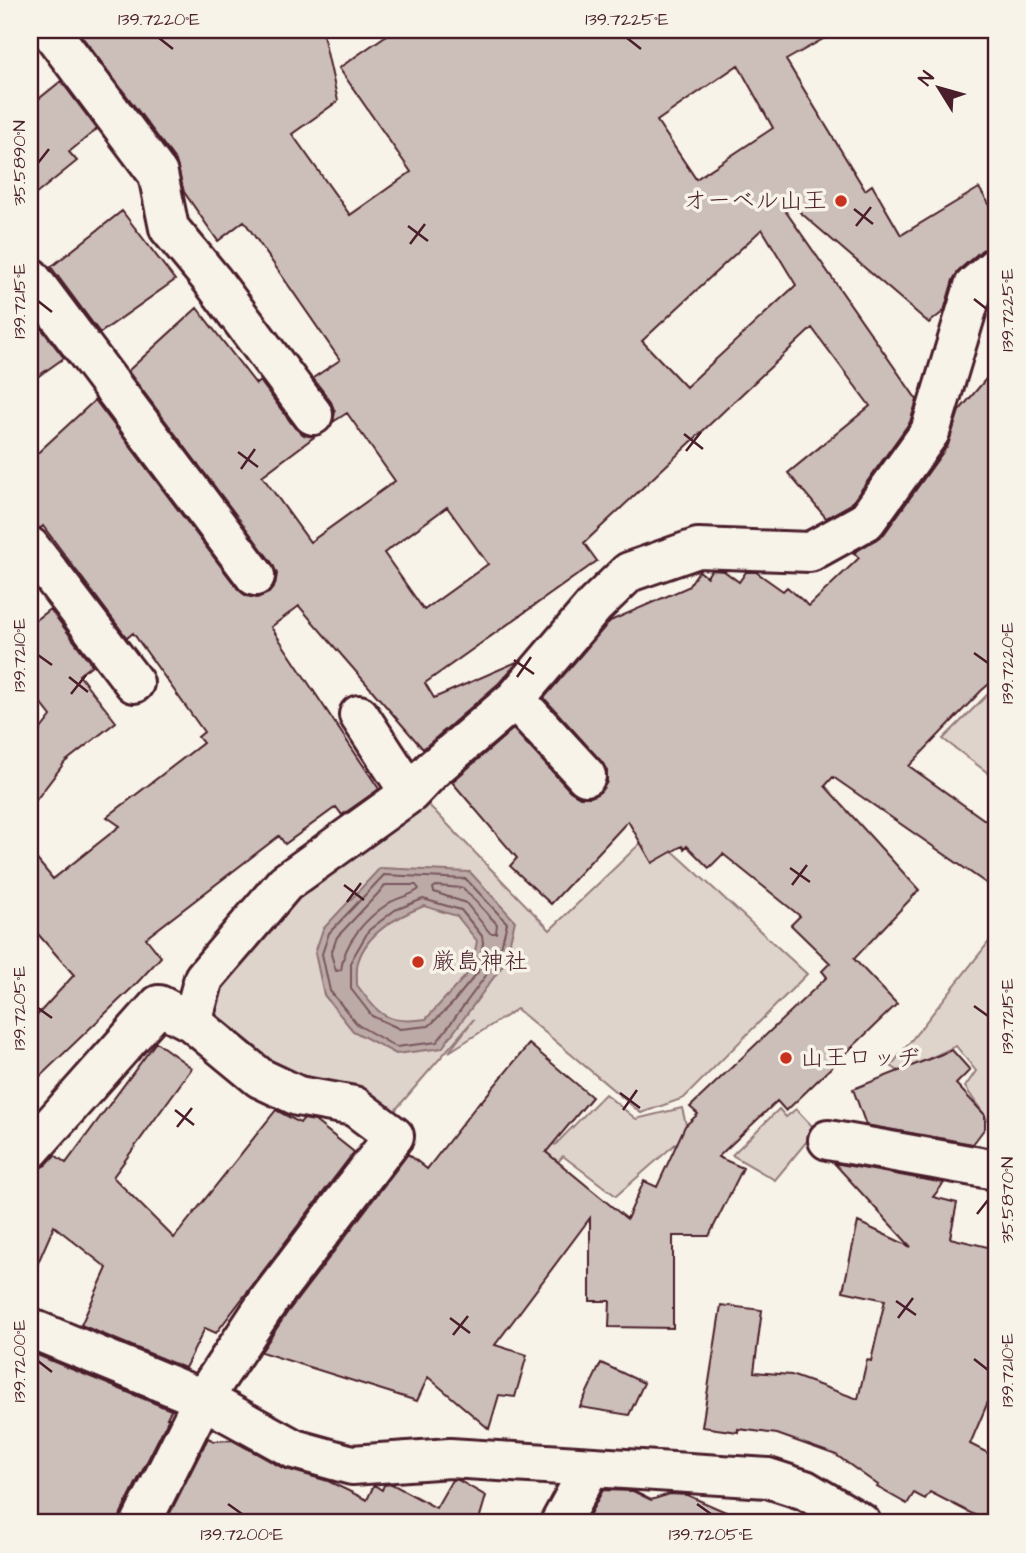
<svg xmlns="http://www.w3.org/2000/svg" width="1026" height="1553" font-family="'Architects Daughter','Klee One',sans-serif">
  <rect width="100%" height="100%" fill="#f7f3e8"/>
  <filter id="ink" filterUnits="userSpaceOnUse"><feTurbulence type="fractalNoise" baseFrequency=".0143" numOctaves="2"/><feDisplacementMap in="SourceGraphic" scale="14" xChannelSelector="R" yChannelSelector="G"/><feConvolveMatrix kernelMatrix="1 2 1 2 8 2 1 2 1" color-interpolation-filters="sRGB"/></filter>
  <g filter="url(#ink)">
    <!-- green -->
    <path fill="#ded4cc" stroke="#947a7c" stroke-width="2" d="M996 686V779L943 739Z
      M422 798 550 930 652 832 807 974 684 1098 641 1113 517 1009 449 1052 474 1019 391 1115 275 1075 192 1022 296 896Z
      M996 933V1127L992 1126 965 1087 976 1071 956 1046 900 1072 891 1066Z
      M605 1094 636 1119 682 1108 688 1133 616 1196 563 1156 515 1212 533 1127 555 1145Z
      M779 1109 786 1117 796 1109 816 1130 775 1180 732 1155Z"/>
    <!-- water -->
    <path fill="#bcaaa7" stroke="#8e7275" stroke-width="2" fill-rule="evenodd" d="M380 868 470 872 515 921 505 962 442 1048 396 1054 353 1031 324 995 315 953 323 929ZM424 906 457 916 477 941 471 970 426 1019C387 1025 379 1015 357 985 357 978 356 969 358 962 367 932 397 917 424 906Z"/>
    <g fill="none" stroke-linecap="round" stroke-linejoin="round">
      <!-- shore -->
      <path stroke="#78575d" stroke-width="2" d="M384 875 466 879 507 923 498 959 437 1042 396 1047 358 1025 330 991 322 954 329 933Z
        M386 885H416L419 889C411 896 399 897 389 903 366 918 344 942 341 970L336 971 331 954 337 937Z
        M436 886 463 888 497 924 496 933H490L466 903 434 892 433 888Z
        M423 899 461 910 482 936 483 943 478 972 451 1005 429 1026 400 1029 372 1016 351 989V961L369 930 395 910Z"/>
    </g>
    <!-- building -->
    <path fill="#ccbfb9" stroke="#4a1f2b" stroke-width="2" fill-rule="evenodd" d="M77 30H322L338 101 292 134 350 215 411 172 339 68 394 30H839L786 60 865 190 872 185 901 235 979 188 996 215V246L982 250 959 270 953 280 944 311 929 323 787 201 782 206 917 400 910 422 851 504 826 518 788 473 870 406 812 328 584 543 597 561 425 683 434 698 519 661 499 683 423 749 299 606 271 627 379 789 342 815 336 807 285 844 279 836 146 938 161 957 136 984 30 1086V1023L74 975 30 925V851L53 879 120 826 107 817 203 743 198 737 204 732 133 633 127 638 43 526 41 528 30 526V460L95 400 238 589 246 596 257 598 269 593 275 585 277 574 272 563 128 371 197 308 256 384 260 381 295 428 304 435 314 437 262 476 310 542 395 481 347 413 333 422 335 412 331 402 313 378 340 360 244 221 218 241 184 192 176 161ZM738 65 773 128 696 179 657 121ZM762 229 796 285 686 387 642 341ZM447 507 488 564 424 610 384 553Z
      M61 81 97 129 69 152 77 161 30 199V106Z
      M122 211 175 280 100 333 51 267Z
      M33 318 64 358 30 382V320Z
      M996 367V678L981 691 909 766 996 828V890L833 777 825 786 919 890 854 959 897 1004 786 1111 777 1101 718 1157 743 1168 709 1236H673V1328L609 1327 610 1301H590V1218L495 1345 527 1355 515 1397 499 1395 489 1429 428 1377 417 1401 261 1352 287 1313 408 1154 427 1169 480 1101 481 1102 529 1044 592 1097 546 1152 627 1219 644 1181 657 1187 685 1126 698 1114 690 1107 827 977 822 971 830 963 791 925 800 916 723 854 709 868 687 846 684 849 682 846 652 863 628 821 551 904 510 866 517 858 452 782 513 729 570 791 580 797H591L600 792 607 782V771L602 762 544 698 610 621 688 587 699 571 707 577 711 570 724 571 739 582 746 572H756L783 591 787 587 809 606 859 558 854 553 884 534 948 445 959 411Z
      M50 609 92 665 79 675 116 722 65 762 30 808V743L51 716 30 689V624Z
      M156 1042 192 1068 113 1177 174 1238 276 1110 300 1123 303 1119 315 1121 354 1152 216 1333 205 1328 185 1368 81 1325 107 1268 54 1226 30 1281V1172L46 1165 55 1155 66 1163Z
      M952 1050 970 1070 956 1084 985 1115V1128L973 1144 866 1125 853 1089Z
      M834 1163 944 1183 933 1197 957 1203 950 1238 996 1249V1383L970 1444 996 1457V1523H990L930 1492 925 1499 914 1493 907 1504 877 1487 878 1485 836 1455 777 1434 738 1429V1432L702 1427 721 1305 762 1310 754 1372 791 1375 858 1399 867 1360 871 1361 885 1300 843 1291 858 1222 911 1247Z
      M30 1352 171 1410 167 1418H169L121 1513 119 1523H30Z
      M601 1363 644 1383 629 1415 580 1407Z
      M208 1438 214 1441 232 1440 283 1468 328 1481 367 1500 374 1485 382 1490 384 1485 392 1484 436 1508 452 1480H458L486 1496 478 1523H165Z
      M603 1490 633 1491 651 1500 670 1494 687 1495 751 1523H585Z"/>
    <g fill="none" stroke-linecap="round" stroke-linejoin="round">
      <defs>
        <path id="minor" d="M50 30 158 174 169 228 212 280 313 415
          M30 277 255 576
          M30 547 134 683
          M515 699 586 776
          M359 715 410 793
          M192 1022 204 978 285 883 410 793 432 770 515 699 595 605 629 572 698 548 810 552 866 521 930 432 974 286 996 267
          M828 1140 996 1170
          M30 1150 159 1005 192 1022 260 1078 298 1096 354 1106 394 1136 269 1300 203 1399 141 1523
          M30 1328 203 1399 294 1449 352 1465 450 1458 768 1478 805 1490 861 1523
          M560 1523 590 1468"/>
      </defs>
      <!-- minor casing -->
      <use href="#minor" stroke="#4a1f2b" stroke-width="44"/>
      <!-- minor -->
      <use href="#minor" stroke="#f7f3e8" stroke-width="38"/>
    </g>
  </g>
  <!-- ticks -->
  <path fill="none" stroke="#4a1f2b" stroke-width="2.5" d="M159 38 173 49M627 38 641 49M38 163 49 149M854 209 873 224M408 226 428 241M856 226 871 207M410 244 425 224M974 299 988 310M38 301 52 312M684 434 703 449M686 451 701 432M238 452 258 467M241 469 255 449M974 653 988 663M38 655 52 665M514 660 534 674M69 677 88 692M517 677 531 657M71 694 86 675M790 868 810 882M344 885 364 900M792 885 807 865M347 902 361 883M974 1006 988 1016M38 1008 52 1018M620 1093 640 1108M175 1110 194 1125M623 1110 637 1090M177 1127 192 1108M977 1214 988 1200M896 1301 916 1315M450 1318 470 1333M898 1318 913 1298M453 1335 468 1316M974 1359 988 1370M38 1361 52 1372M228 1504 242 1514M697 1504 711 1514"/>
  <!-- markers -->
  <g fill="#c8321e" stroke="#f7f3e8" stroke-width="2.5">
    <circle cx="841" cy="201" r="7"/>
    <circle cx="418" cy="962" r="7"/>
    <circle cx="786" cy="1058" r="7"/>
  </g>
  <g text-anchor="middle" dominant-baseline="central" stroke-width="7" stroke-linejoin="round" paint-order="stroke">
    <!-- poi labels -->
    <g font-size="24" fill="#4a1f2b" stroke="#f7f3e8" text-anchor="start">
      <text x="827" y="201" text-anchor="end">オーベル山王</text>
      <text x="432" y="962">厳島神社</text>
      <text x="800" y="1058">山王ロッヂ</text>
    </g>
  </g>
  <!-- margin -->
  <rect width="1026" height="1553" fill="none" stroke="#f7f3e8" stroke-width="77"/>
  <!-- north arrow -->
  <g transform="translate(939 88) rotate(307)" stroke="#f7f3e8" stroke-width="5" paint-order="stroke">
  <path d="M0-5L12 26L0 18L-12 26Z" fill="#4a1f2b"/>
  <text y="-10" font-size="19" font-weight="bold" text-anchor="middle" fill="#4a1f2b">N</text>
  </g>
  <rect x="38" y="38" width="950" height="1476" fill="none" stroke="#4a1f2b" stroke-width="2.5"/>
  <g font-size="18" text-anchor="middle" fill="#4a1f2b">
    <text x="159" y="25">139.7220°E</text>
    <text x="627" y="25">139.7225°E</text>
    <text transform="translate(19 163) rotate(-90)" y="6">35.5890°N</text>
    <text transform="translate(19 301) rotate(-90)" y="6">139.7215°E</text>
    <text transform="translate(1007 310) rotate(-90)" y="6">139.7225°E</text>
    <text transform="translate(19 655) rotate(-90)" y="6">139.7210°E</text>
    <text transform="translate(1007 663) rotate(-90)" y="6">139.7220°E</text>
    <text transform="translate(19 1008) rotate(-90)" y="6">139.7205°E</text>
    <text transform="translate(1007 1016) rotate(-90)" y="6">139.7215°E</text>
    <text transform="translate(1007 1200) rotate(-90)" y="6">35.5870°N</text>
    <text transform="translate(19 1361) rotate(-90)" y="6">139.7200°E</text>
    <text transform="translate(1007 1370) rotate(-90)" y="6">139.7210°E</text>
    <text x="242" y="1540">139.7200°E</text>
    <text x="711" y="1540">139.7205°E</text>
  </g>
</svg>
